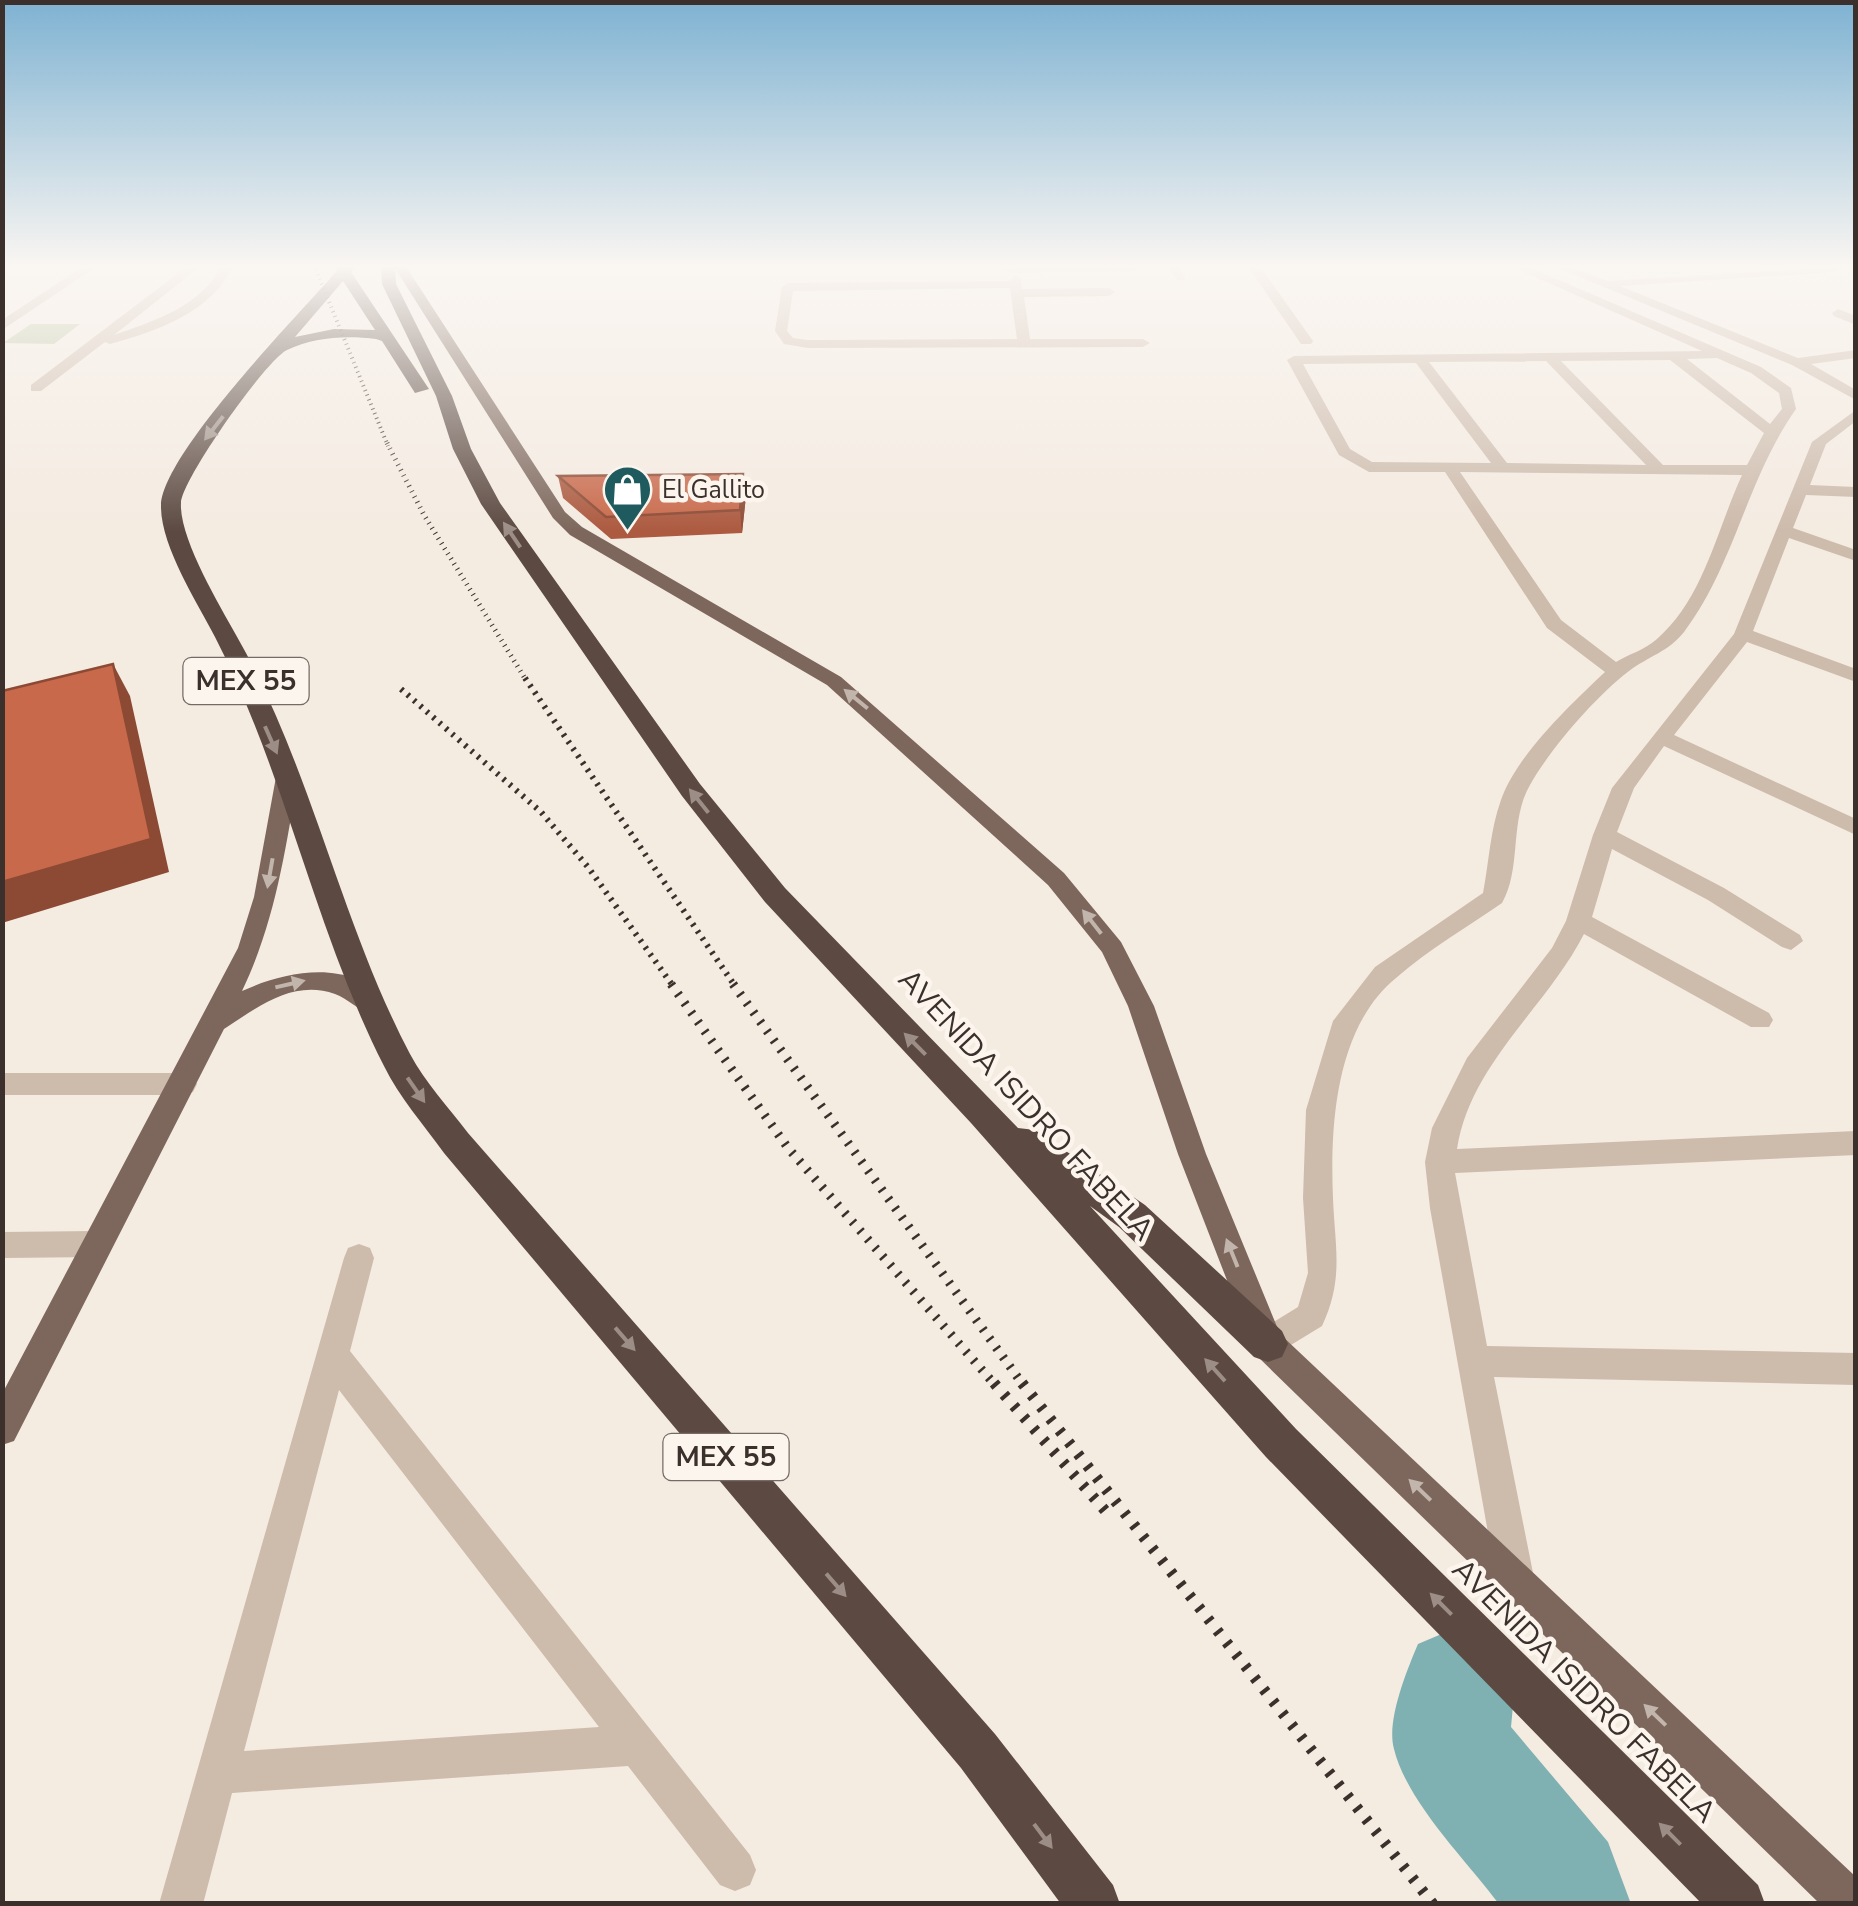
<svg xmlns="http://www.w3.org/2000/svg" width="1858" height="1906" font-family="'Nunito Sans',sans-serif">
  <rect width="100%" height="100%" fill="#f4ebe1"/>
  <!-- green -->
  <path fill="#b8c4a0" d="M31 324H80L54 344 3 343Z"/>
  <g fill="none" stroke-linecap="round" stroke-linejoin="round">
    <!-- river -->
    <path fill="#7fb0b2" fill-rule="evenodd" d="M1458 1627 1498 1644 1515 1684 1511 1727 1608 1842 1631 1904H1499C1466 1860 1407 1802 1394 1749 1386 1721 1407 1670 1418 1644Z"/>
    <!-- minor -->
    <path fill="#cdbbac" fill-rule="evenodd" d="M85 265H99L2 330V320Z
      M189 265H202L114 335C154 321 202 306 222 265H234C212 312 157 331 110 344L105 342 41 391H31V385Z
      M1167 265H1179L1185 280H1177Z
      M1247 265H1259L1313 341 1311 344H1301Z
      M1508 265H1524L1761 367 1791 388 1796 409C1747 478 1735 564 1684 632 1668 652 1649 656 1629 671 1596 696 1550 749 1530 785 1509 821 1522 868 1502 903 1467 927 1428 950 1396 978 1335 1028 1330 1126 1333 1199 1335 1248 1344 1279 1322 1326L1268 1359 1256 1355 1252 1344 1256 1333 1298 1307 1308 1273 1303 1198 1306 1110 1333 1021 1375 967 1483 893C1489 863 1490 830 1501 800 1516 756 1571 704 1605 672L1547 628 1445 472H1369L1339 455 1287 360 1294 356 1702 351ZM1717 358 1751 373 1779 393 1782 409 1770 424 1687 359ZM1670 360 1764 433 1747 465H1663L1561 361ZM1546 361 1646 465 1507 463 1429 362ZM1416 363 1491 463 1372 462 1350 449 1303 364ZM1460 472 1742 475C1717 529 1704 598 1657 639 1645 650 1629 654 1616 662L1561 620Z
      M1551 265H1567L1607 281 1839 267 1835 272 1620 286 1798 358 1856 350V358L1811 364 1856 390V400L1792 365Z
      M1139 266 1135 271 1012 273 1006 270 1012 267Z
      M1015 275 1021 279 1022 289 1109 288 1115 292 1109 296 1024 297 1030 339H1143L1150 343 1143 347 808 348 784 344 775 331 782 287 788 283 1009 281ZM1010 288 1017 339 808 340 793 338 787 331 793 291Z
      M1838 309 1856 316V325L1834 316 1832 313Z
      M1856 410V421L1826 444 1810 485 1856 487V497L1806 495 1793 528 1856 550V561L1789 538 1753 631 1856 669V682L1747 642 1674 735 1856 819V835L1664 746 1634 788 1617 832 1724 888 1800 935 1803 941 1791 950 1782 947 1708 900 1612 849 1592 917 1769 1013 1773 1020 1769 1027H1751L1584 934C1546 1008 1470 1064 1457 1149L1856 1131V1155L1455 1173 1487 1346 1856 1353V1385L1494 1377 1535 1583 1529 1596 1516 1602 1503 1596 1497 1583 1430 1208 1425 1162 1432 1128 1467 1058 1552 948 1566 921 1593 835 1612 788 1734 634 1812 442Z
      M2 1073H183L193 1076 197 1084 193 1092 183 1095H2Z
      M97 1231 108 1235 112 1244 108 1253 97 1257 2 1258V1232Z
      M359 1244 370 1248 374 1258 350 1351 750 1855 756 1870 750 1885 735 1891 720 1885 628 1766 232 1793 203 1904H159L344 1258 348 1248ZM339 1390 599 1727 244 1751Z"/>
    <!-- major -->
    <path fill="#7d675c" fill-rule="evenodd" d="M393 265H405L565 512 582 527 841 677 1064 873 1121 942 1154 1006 1206 1154 1280 1334 1856 1877V1904H1820L1256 1355 1178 1154 1128 1006 1102 952 1048 885 827 685 570 535 553 518Z
      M287 770 298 777C285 852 275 922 242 991 283 972 355 956 383 1004L379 1011 370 1014C357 1009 348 999 335 994 293 979 258 1007 224 1029L14 1441 2 1445V1394L238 948 254 897 276 777Z"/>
    <!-- highway -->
    <path fill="#5c4a42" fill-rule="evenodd" d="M333 265H357L351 272 429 389 415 393 382 341 376 339C347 335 313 337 287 350 266 360 182 479 181 503 179 538 219 604 236 635 311 766 340 921 410 1054 425 1082 449 1108 468 1133L995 1734 1113 1885 1120 1904H1061L961 1768 444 1153C424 1125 399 1097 384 1066 314 929 286 774 215 637 197 602 160 545 161 505 163 453 299 314 337 271ZM343 281 375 330 334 329 295 337Z
      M381 265H395L396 284 452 396 471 449 500 503 700 784 785 888 1018 1128 1035 1130 1145 1205 1282 1331 1288 1344 1282 1357 1268 1362 1254 1357 1119 1227 1090 1206 1296 1429 1758 1885 1765 1904H1702L1266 1457 971 1123 765 902 682 796 481 504 453 449 436 396 382 284Z"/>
    <!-- rail-far4 -->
    <path stroke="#3b302b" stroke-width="4" stroke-dasharray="1 4" stroke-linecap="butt" d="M314 265 388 446"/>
    <!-- rail-far3 -->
    <path stroke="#3b302b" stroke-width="5" stroke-dasharray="1 5" stroke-linecap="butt" d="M387 443 424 515 526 680"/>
    <!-- rail-far2 -->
    <path stroke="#3b302b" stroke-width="6" stroke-dasharray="2.5 6" stroke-linecap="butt" d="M525 678 735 986
      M401 689 541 812 588 867 673 986"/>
    <!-- rail-far1 -->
    <path stroke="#3b302b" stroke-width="9" stroke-dasharray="2.5 9" stroke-linecap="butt" d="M671 984 788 1148 996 1386
      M733 984 1024 1386"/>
    <!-- rail -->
    <path stroke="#3b302b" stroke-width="11" stroke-dasharray="4 11" stroke-linecap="butt" d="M994 1383 1108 1514
      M1022 1383 1433 1904"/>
  </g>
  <!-- wall -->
  <path fill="#ac5a40" d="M743 474 746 496 742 533 611 539 563 498 558 476Z"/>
  <!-- shaded-wall -->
  <path fill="#8c4a34" d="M743 474 746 496 742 533 740 510Z
    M113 664 130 696 169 872 2 923V882Z"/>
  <!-- building -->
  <path fill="#c8694b" stroke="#8c4a34" stroke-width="2.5" d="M743 474 740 510 606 517 558 476Z
    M113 664 151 839 2 882V691Z"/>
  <!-- one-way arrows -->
  <defs><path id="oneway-solid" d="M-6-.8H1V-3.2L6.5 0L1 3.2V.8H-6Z" transform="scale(2.5)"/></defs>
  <g fill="#9c8e87">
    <use href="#oneway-solid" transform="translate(214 428) rotate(128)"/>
    <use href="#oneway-solid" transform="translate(512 535) rotate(-124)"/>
    <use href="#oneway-solid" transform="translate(271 740) rotate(66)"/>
    <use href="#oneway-solid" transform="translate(699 801) rotate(-129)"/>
    <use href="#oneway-solid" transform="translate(915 1044) rotate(-135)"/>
    <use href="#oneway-solid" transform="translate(416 1090) rotate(55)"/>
    <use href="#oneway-solid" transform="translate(625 1339) rotate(49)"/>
    <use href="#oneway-solid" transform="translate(1215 1370) rotate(-132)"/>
    <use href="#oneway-solid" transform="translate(836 1585) rotate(49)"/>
    <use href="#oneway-solid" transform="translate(1441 1604) rotate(-135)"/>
    <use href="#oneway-solid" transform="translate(1670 1834) rotate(-135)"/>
    <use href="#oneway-solid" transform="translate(1043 1836) rotate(53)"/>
  </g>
  <g fill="#c2b5ac">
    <use href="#oneway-solid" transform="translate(856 699) rotate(-141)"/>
    <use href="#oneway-solid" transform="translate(270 873) rotate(100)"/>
    <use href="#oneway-solid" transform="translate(1092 922) rotate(-128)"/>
    <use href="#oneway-solid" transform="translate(290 984) rotate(-13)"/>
    <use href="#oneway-solid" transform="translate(1232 1253) rotate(-112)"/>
    <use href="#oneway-solid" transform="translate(1420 1490) rotate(-136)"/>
    <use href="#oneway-solid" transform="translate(1655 1715) rotate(-136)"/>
  </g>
  <!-- sky -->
  <linearGradient id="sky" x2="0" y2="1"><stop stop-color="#7eb2d2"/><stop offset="0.5" stop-color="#faf6f2"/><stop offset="1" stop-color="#faf6f2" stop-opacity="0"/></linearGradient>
  <rect width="1858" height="532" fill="url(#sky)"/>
  <!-- icons -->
  <defs>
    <symbol id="shop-pin" viewBox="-11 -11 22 30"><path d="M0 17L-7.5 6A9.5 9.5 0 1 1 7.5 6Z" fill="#1f5a5e" stroke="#fbf5ee"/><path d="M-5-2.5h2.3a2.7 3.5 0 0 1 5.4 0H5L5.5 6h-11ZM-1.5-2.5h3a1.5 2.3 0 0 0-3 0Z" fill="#fff"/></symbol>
  </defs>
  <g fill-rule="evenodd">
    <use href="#shop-pin" x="600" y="462" width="55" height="75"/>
  </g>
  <g text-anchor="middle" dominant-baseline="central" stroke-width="9" stroke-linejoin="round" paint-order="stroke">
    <!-- far-poi labels -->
    <g font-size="25" fill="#3b302b" stroke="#fbf5ee" text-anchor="start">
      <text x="662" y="490">El Gallito</text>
    </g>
    <!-- shield labels -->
    <g fill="#fbf5ee" stroke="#756b66" stroke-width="2.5">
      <rect x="183.5" y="658" width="125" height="46" rx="8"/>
      <rect x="663.5" y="1434" width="125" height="46" rx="8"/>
    </g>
    <g font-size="28" font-weight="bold" fill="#3b302b">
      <text x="246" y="681">MEX 55</text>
      <text x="726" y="1457">MEX 55</text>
    </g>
    <!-- street labels -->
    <g font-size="30" fill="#3b302b" stroke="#fbf5ee">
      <text transform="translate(1026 1105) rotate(47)">AVENIDA ISIDRO FABELA</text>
      <text transform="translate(1584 1691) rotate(45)">AVENIDA ISIDRO FABELA</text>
    </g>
  </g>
  <!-- border -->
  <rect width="1858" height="1906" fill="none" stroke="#3b302b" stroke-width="10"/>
</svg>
